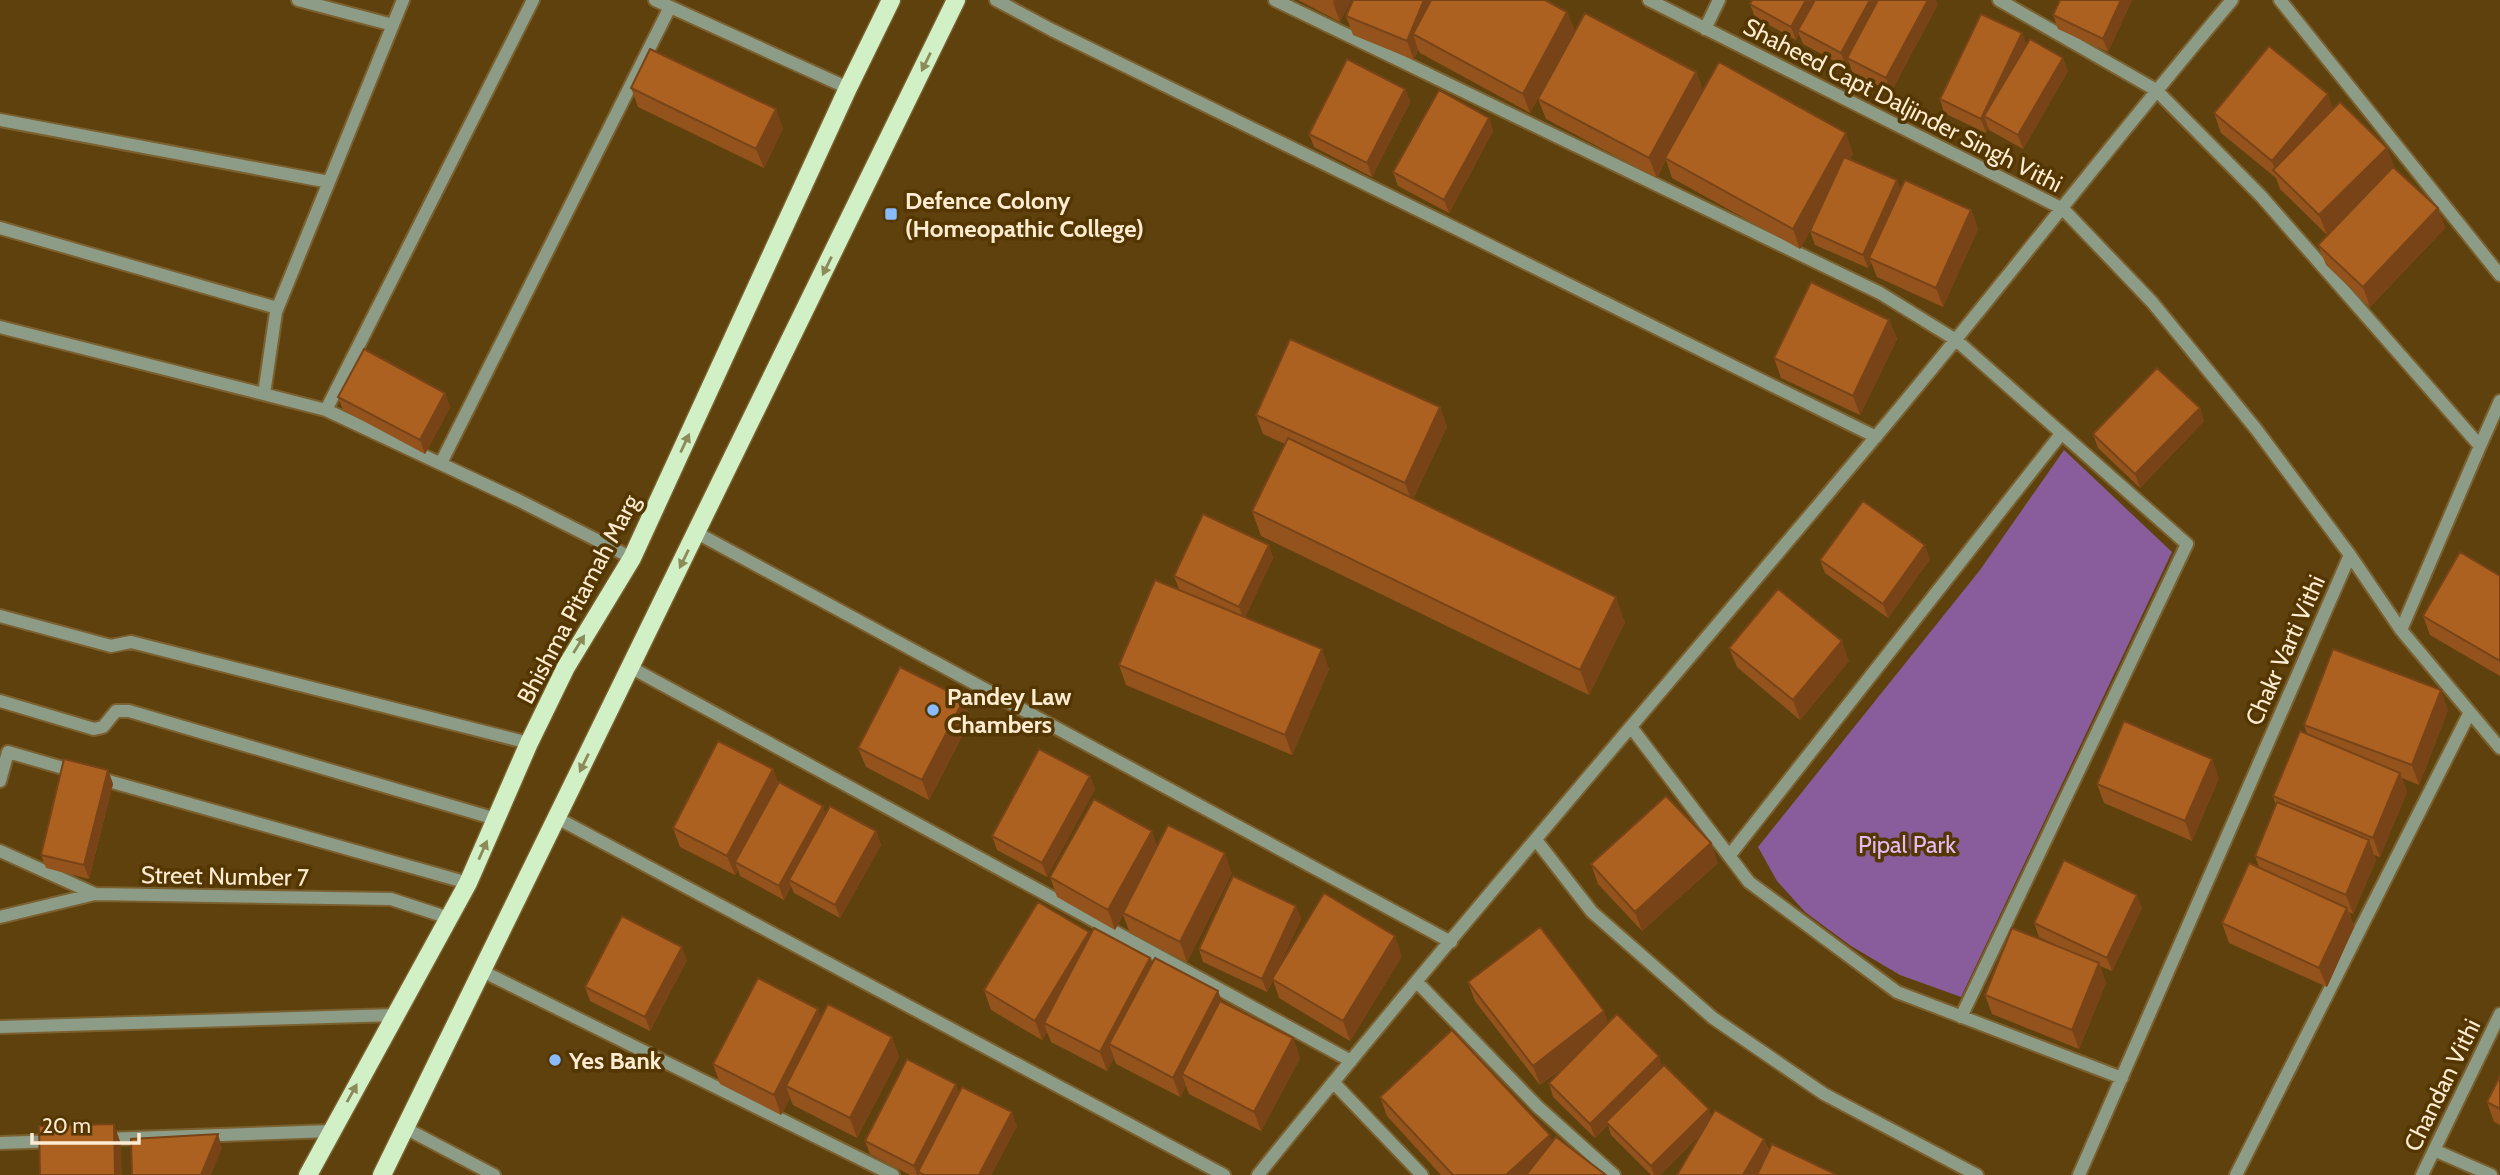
<svg xmlns="http://www.w3.org/2000/svg" width="2500" height="1175" font-family="Cabin,sans-serif">
  <rect width="100%" height="100%" fill="#5e410d"/>
  <!-- green -->
  <path fill="#895c9b" d="M2064 450 2172 552 1961 997 1900 975 1851 946 1805 912 1777 881 1758 847 1980 570Z"/>
  <g fill="none" stroke-linecap="round" stroke-linejoin="round">
    <defs>
      <path id="minor" d="M298 0 393 25
        M655 0 848 88
        M996 0 1052 30C1327 166 1602 299 1876 437
        M1275 0 1880 293 1956 340 2187 544 1961 1017
        M1649 0 2063 209 2152 302 2256 429 2350 555 2079 1175
        M1999 0 2156 90 2261 196 2480 446 2401 630
        M2280 0 2500 275
        M1705 29 1719 0
        M0 120 329 182
        M0 228 277 308
        M0 327 326 410 518 500 632 558
        M264 394 276 312 403 0
        M326 410 533 0
        M2480 446 2500 401
        M441 463 670 7
        M697 533 1451 942
        M2350 555 2401 630 2500 748
        M0 616 111 646 131 642 529 743
        M630 667 1351 1061
        M0 701 94 729 103 727 116 711H129L496 819
        M1631 727 1749 882 1897 992 2122 1078
        M98 778 468 883
        M0 781 8 752 77 772
        M557 818 1224 1175
        M1536 840 1592 912 1713 1018 1824 1094 1977 1175
        M0 851 95 894
        M1729 856 2061 434
        M0 917 95 894 391 899 449 918
        M482 971 893 1175
        M1417 982 1538 1107 1614 1175
        M0 1027 395 1015
        M1333 1082 1422 1175
        M405 1128 494 1175
        M105 1139 331 1131
        M0 1143 56 1141
        M2434 1150 2491 1175
        M1258 1175C1458 926 1668 685 1873 440 1995 295 2110 144 2232 0
        M2236 1175 2470 712
        M2422 1175 2500 1014"/>
      <path id="major" d="M308 1175 468 883 529 743 566 667 632 558 848 88 891 0
        M382 1175 956 0"/>
    </defs>
    <!-- minor casing -->
    <use href="#minor" stroke="#7b6030" stroke-width="16"/>
    <!-- major casing -->
    <use href="#major" stroke="#7b6030" stroke-width="21"/>
    <!-- minor -->
    <use href="#minor" stroke="#8d9c87" stroke-width="12"/>
    <!-- major -->
    <use href="#major" stroke="#d2f0c5" stroke-width="18"/>
  </g>
  <!-- wall -->
  <path fill="#94531c" d="M1298 0H1351L1340 22Z
    M2132 0 2108 52 2058 29 2053 15Z
    M1750 4H1938L1891 92 1852 72 1849 62 1846 67 1803 44 1799 34 1796 40 1755 17Z
    M1567 12 1575 32 1530 113 1420 53 1418 50 1414 60 1353 35 1346 16Z
    M2022 33 2026 45 2068 71 2023 149 1989 130 1988 127 1986 133 1944 113 1940 99Z
    M1696 72 1703 91 1853 153 1850 159 1897 180 1900 190 1971 210 1978 229 1943 307 1877 277 1871 262 1868 268 1815 245 1810 231 1812 227 1800 249 1672 178 1666 160 1657 178 1546 119 1538 99Z
    M631 88 783 128 764 168 638 107Z
    M1405 89 1410 102 1372 177 1314 147 1309 134Z
    M2333 109 2387 148 2394 167 2438 208 2445 228 2370 307 2326 265 2318 245 2357 205 2327 235 2280 189 2276 178 2221 133 2214 113Z
    M1489 118 1493 131 1449 213 1398 186 1393 172Z
    M1889 320 1897 339 1860 415 1781 378 1774 358Z
    M445 393 450 407 425 454 343 410 338 397Z
    M1440 407 1447 427 1413 499 1625 622 1589 695 1261 536 1252 511 1285 444 1263 434 1256 415Z
    M2200 408 2204 421 2140 488 2098 448 2093 434Z
    M1269 545 1273 558 1245 617 1329 669 1292 755 1126 685 1119 665 1179 589 1174 576Z
    M1930 559 1888 618 1825 573 1820 560Z
    M2500 576V676L2430 635 2423 616Z
    M1729 648 1849 661 1800 720 1737 667Z
    M2448 710 2419 785 2402 778 2407 792 2380 857 2374 855 2376 860 2353 914 2349 912 2354 927 2327 987 2229 943 2222 923 2259 867 2255 856 2276 805 2273 796 2307 734 2304 725Z
    M971 719 929 800 866 767 858 748Z
    M773 769 778 783 826 813 876 831 881 845 840 918 794 893 791 886 784 900 740 876 738 870 735 875 680 847 673 828Z
    M108 770 113 784 89 879 46 868 41 855Z
    M1090 776 1095 789 1047 877 997 850 992 836Z
    M2219 778 2192 841 2104 803 2097 784Z
    M1157 845 1232 873 1187 962 1130 933 1123 915 1115 930 1057 897 1050 877Z
    M1718 863 1642 931 1598 884 1591 864Z
    M1296 906 1301 919 1278 968 1402 956 1350 1041 1279 998 1273 980 1267 992 1203 962 1199 949Z
    M2142 908 2112 971 2100 966 2106 983 2079 1049 1992 1014 1985 995 2071 952 2039 937 2034 923Z
    M1089 932 1090 935 1150 958 1152 964 1293 1038 1300 1058 1261 1131 1189 1094 1186 1086 1180 1097 1116 1064 1114 1058 1107 1071 1051 1042 1047 1032 1042 1040 991 1010 984 990Z
    M687 960 650 1031 590 1001 585 987Z
    M1468 982 1608 1023 1662 1066 1712 1117 1764 1139 1769 1151 1756 1175H1677L1701 1134 1660 1175H1651L1611 1135 1608 1125 1595 1138 1553 1097 1549 1083 1567 1065 1540 1085 1475 1001Z
    M821 1017 892 1037 899 1057 857 1138 793 1105 790 1098 781 1115 720 1084 713 1064Z
    M2500 1076V1125L2494 1122 2487 1102Z
    M959 1092 1017 1126 991 1175H910L870 1154 865 1141Z
    M1380 1097 1552 1142 1606 1175H1441L1387 1116Z"/>
  <!-- shaded-wall -->
  <path fill="#784417" d="M1334 0H1351L1340 22 1333 2Z
    M1424 0H1439L1413 34 1418 50 1414 60 1407 41Z
    M1806 0H1819L1798 30 1799 34 1796 40 1791 27Z
    M1870 0H1882L1847 58 1849 62 1846 67 1841 53Z
    M1928 0H1936L1938 4 1891 92 1886 78Z
    M2121 0H2132L2108 52 2103 39Z
    M1567 12 1575 32 1530 113 1523 94Z
    M2022 33 2027 47 1984 116 1988 127 1986 133 1981 119Z
    M2063 58 2068 71 2023 149 2018 135Z
    M1696 72 1703 91 1665 158 1666 160 1657 178 1649 158Z
    M1405 89 1410 102 1372 177 1367 163Z
    M2328 94 2335 114 2276 173 2272 161Z
    M776 109 783 128 764 168 756 149Z
    M1489 118 1493 131 1449 213 1444 200Z
    M1846 133 1853 153 1800 249 1793 229Z
    M2387 148 2394 167 2327 235 2319 215Z
    M1897 180 1902 194 1869 258 1871 262 1868 268 1863 255Z
    M2438 208 2445 228 2370 307 2363 287Z
    M1971 210 1978 229 1943 307 1936 288Z
    M1889 320 1897 339 1860 415 1853 396Z
    M445 393 450 407 425 454 420 440Z
    M1440 407 1447 427 1412 502 1405 483Z
    M2200 408 2204 421 2140 488 2135 474Z
    M1269 545 1273 558 1244 620 1239 607Z
    M1925 545 1930 559 1888 618 1883 604Z
    M1616 597 1625 622 1589 695 1580 670Z
    M1842 641 1849 661 1800 720 1793 700Z
    M1322 649 1329 669 1292 755 1285 735Z
    M2441 690 2448 710 2419 785 2412 765Z
    M964 699 971 719 929 800 922 780Z
    M2212 759 2219 778 2192 841 2185 821Z
    M773 769 780 789 735 862 738 870 735 875 727 856Z
    M108 770 113 784 89 879 84 865Z
    M2400 773 2407 792 2380 857 2373 838Z
    M1090 776 1095 789 1047 877 1042 863Z
    M823 806 828 819 789 880 791 886 784 900 779 886Z
    M876 831 881 845 840 918 835 905Z
    M1152 831 1159 851 1123 913V915L1115 930 1108 910Z
    M2369 840 2376 860 2353 914 2346 895Z
    M1711 843 1718 863 1642 931 1635 912Z
    M1225 853 1232 873 1187 962 1180 942Z
    M2137 895 2142 908 2112 971 2107 958Z
    M1296 906 1301 919 1267 992 1262 979Z
    M2347 908 2354 927 2327 987 2319 968Z
    M1089 932 1096 952 1044 1023 1047 1032 1042 1040 1035 1021Z
    M1395 936 1402 956 1350 1041 1343 1021Z
    M682 947 687 960 650 1031 645 1017Z
    M1150 958 1157 977 1109 1044 1114 1058 1107 1071 1100 1052Z
    M2099 963 2106 983 2079 1049 2072 1030Z
    M1218 991 1226 1011 1182 1074 1186 1086 1180 1097 1173 1078Z
    M818 1009 826 1029 786 1086 790 1098 781 1115 774 1095Z
    M1604 1011 1611 1031 1540 1085 1533 1066Z
    M892 1037 899 1057 857 1138 850 1118Z
    M1293 1038 1300 1058 1261 1131 1254 1112Z
    M1659 1056 1663 1069 1606 1122 1608 1125 1595 1138 1590 1124Z
    M956 1084 961 1098 918 1172 919 1175H917L914 1166Z
    M1709 1109 1713 1122 1660 1175H1654L1651 1166Z
    M1012 1112 1017 1126 991 1175H979Z
    M114 1124 121 1144 122 1175H115Z
    M218 1134 222 1148 211 1175H201Z
    M1550 1135 1557 1154 1534 1175H1506Z
    M1764 1139 1769 1153 1756 1175H1743Z"/>
  <!-- building -->
  <path fill="#ac6121" stroke="#784417" stroke-width="2" d="M1353 0H1424L1407 41 1346 16Z
    M1431 0H1545L1567 12 1523 94 1413 34Z
    M1752 0H1806L1791 27 1750 4Z
    M1815 0H1870L1841 53 1798 30Z
    M1878 0H1928L1886 78 1847 58Z
    M2060 0H2121L2103 39 2053 15Z
    M1585 13 1696 72 1649 158 1538 99Z
    M1981 14 2022 33 1981 119 1940 99Z
    M2030 39 2063 58 2018 135 1984 116Z
    M2269 46 2328 94 2272 161 2214 113Z
    M650 49 776 109 756 149 631 88Z
    M1347 59 1405 89 1367 163 1309 134Z
    M1719 62 1846 133 1793 229 1665 158Z
    M1439 90 1489 118 1444 200 1393 172Z
    M2340 102 2387 148 2319 215 2273 170Z
    M1844 157 1897 180 1863 255 1810 231Z
    M2393 167 2438 208 2363 287 2318 245Z
    M1905 180 1971 210 1936 288 1869 258Z
    M1811 282 1889 320 1853 396 1774 358Z
    M1290 339 1440 407 1405 483 1256 415Z
    M364 349 445 393 420 440 338 397Z
    M2157 368 2200 408 2135 474 2093 434Z
    M1288 438 1616 597 1580 670 1252 511Z
    M1863 501 1925 545 1883 604 1820 560Z
    M1203 514 1269 545 1239 607 1174 576Z
    M2460 552 2500 576V661L2423 616Z
    M1155 580 1322 649 1285 735 1119 665Z
    M1778 589 1842 641 1793 700 1729 648Z
    M2333 649 2441 690 2412 765 2304 725Z
    M900 667 964 699 922 780 858 748Z
    M2124 721 2212 759 2185 821 2097 784Z
    M2300 731 2400 773 2373 838 2273 796Z
    M718 741 773 769 727 856 673 828Z
    M1039 749 1090 776 1042 863 992 836Z
    M64 759 108 770 84 865 41 855Z
    M779 782 823 806 779 886 735 862Z
    M1666 796 1711 843 1635 912 1591 864Z
    M1094 799 1152 831 1108 910 1050 877Z
    M2277 802 2369 840 2346 895 2255 856Z
    M830 806 876 831 835 905 789 880Z
    M1168 825 1225 853 1180 942 1123 913Z
    M2064 860 2137 895 2107 958 2034 923Z
    M2249 863 2347 908 2319 968 2222 923Z
    M1233 876 1296 906 1262 979 1199 949Z
    M1324 893 1395 936 1343 1021 1272 979Z
    M1038 902 1089 932 1035 1021 984 990Z
    M622 916 682 947 645 1017 585 987Z
    M1540 927 1604 1011 1533 1066 1468 982Z
    M1094 928 1150 958 1100 1052 1044 1023Z
    M2012 928 2099 963 2072 1030 1985 995Z
    M1155 958 1218 991 1173 1078 1109 1044Z
    M758 978 818 1009 774 1095 713 1064Z
    M1220 1001 1293 1038 1254 1112 1182 1074Z
    M828 1004 892 1037 850 1118 786 1086Z
    M1617 1014 1659 1056 1590 1124 1549 1083Z
    M1452 1030 1550 1135 1506 1175H1453L1380 1097Z
    M907 1059 956 1084 914 1166 865 1141Z
    M1664 1065 1709 1109 1651 1166 1606 1122Z
    M2500 1076V1109L2487 1102Z
    M962 1087 1012 1112 979 1175H924L918 1172Z
    M1715 1110 1764 1139 1743 1175H1677Z
    M114 1124 115 1175H40L39 1126Z
    M218 1134 201 1175H132L131 1139Z
    M1556 1137 1606 1175H1526Z
    M1772 1144 1837 1175H1757Z"/>
  <!-- one-way arrows -->
  <defs><path id="oneway-solid" d="M-6-.8H1V-3.2L6.5 0L1 3.2V.8H-6Z" transform="scale(1.75)"/></defs>
  <g fill="#8c8a59">
    <use href="#oneway-solid" transform="translate(926 62) rotate(116)"/>
    <use href="#oneway-solid" transform="translate(827 266) rotate(116)"/>
    <use href="#oneway-solid" transform="translate(685 443) rotate(-65)"/>
    <use href="#oneway-solid" transform="translate(684 559) rotate(116)"/>
    <use href="#oneway-solid" transform="translate(579 644) rotate(-58)"/>
    <use href="#oneway-solid" transform="translate(584 763) rotate(116)"/>
    <use href="#oneway-solid" transform="translate(483 850) rotate(-66)"/>
    <use href="#oneway-solid" transform="translate(352 1093) rotate(-61)"/>
  </g>
  <!-- markers -->
  <g fill="#89bafc" stroke="#533600" stroke-width="2.5">
    <rect x="884" y="207" width="14" height="14" rx="3.5"/>
    <circle cx="933" cy="710" r="7"/>
    <circle cx="555" cy="1060" r="7"/>
  </g>
  <g text-anchor="middle" dominant-baseline="central" stroke-width="7" stroke-linejoin="round" paint-order="stroke">
    <!-- street labels -->
    <g font-size="24" fill="#fdebd2" stroke="#533600">
      <text transform="translate(1903 105) rotate(27)">Shaheed Capt Daljinder Singh Vithi</text>
      <text transform="translate(578 599) rotate(-62)">Bhishma Pitamah Marg</text>
      <text transform="translate(2285 650) rotate(-66)">Chakr Varti Vithi</text>
      <text transform="translate(225 876) rotate(1)">Street Number 7</text>
      <text transform="translate(2442 1085) rotate(-64)">Chandan Vithi</text>
    </g>
    <!-- poi labels -->
    <g font-size="24" font-weight="bold" fill="#fdebd2" stroke="#533600" text-anchor="start">
      <text x="905" y="200">Defence Colony<tspan x="905" dy="28">(Homeopathic College)</tspan></text>
      <text x="947" y="696">Pandey Law<tspan x="947" dy="28">Chambers</tspan></text>
      <text x="569" y="1060">Yes Bank</text>
    </g>
    <!-- park labels -->
    <g font-size="24" fill="#e5bbf6" stroke="#533600">
      <text x="1907" y="844">Pipal Park</text>
    </g>
  </g>
  <!-- scale -->
  <path d="M32 1133v10h107v-10" fill="none" stroke="#fdebd2" stroke-width="3.5"/>
  <text x="42" y="1133" font-size="21" fill="#fdebd2" stroke="#533600" stroke-width="5" paint-order="stroke">20 m</text>
</svg>
